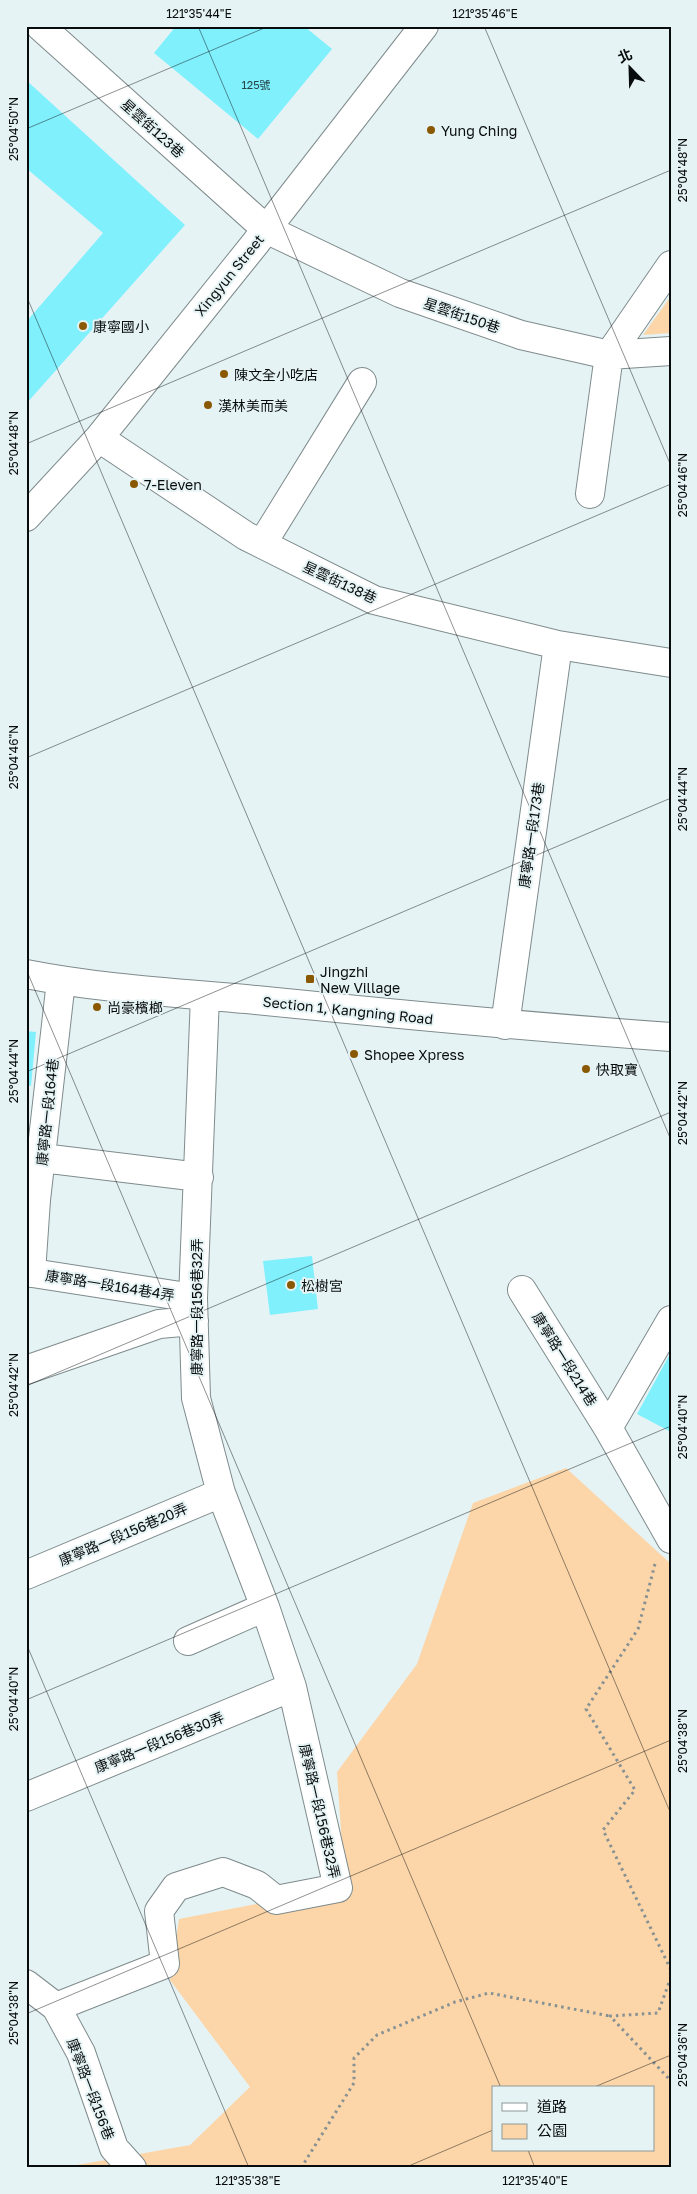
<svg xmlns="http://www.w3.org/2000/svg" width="697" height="2194" font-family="'Golos Text','Noto Sans TC',sans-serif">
  <rect width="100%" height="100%" fill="#e6f3f5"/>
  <!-- green -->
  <path fill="#fcd6a8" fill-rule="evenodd" d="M671 296V333L643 335Z
    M566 1468 671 1564V2168H60L190 2145 250 2087 170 1980 179 1919 338 1888 344 1876 337 1772 417 1664 473 1503ZM493 2088H653V2150H493Z"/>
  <!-- building -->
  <path fill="#81f0fd" d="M176 26H304L332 49 258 139 154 53Z
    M26 80 185 225 26 404V322L103 233 26 168Z
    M26 1031 36 1032 31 1086 26 1085Z
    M312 1256 318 1309 270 1315 263 1261Z
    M671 1352V1432L637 1414Z"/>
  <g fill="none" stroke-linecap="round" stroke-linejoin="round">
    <defs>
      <path id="minor" d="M40 26 266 229 400 293 521 335 609 355 671 351
        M99 438 246 536 374 600 558 645 671 663
        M590 494 609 355 671 265
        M26 517 99 438 254 245 424 26
        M262 544 362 382
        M26 974C102 989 179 993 256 1000 394 1014 532 1027 671 1037
        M505 1025 558 645
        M42 1158 199 1177
        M26 1272 193 1298
        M31 1273 36 1200 61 981
        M522 1290 608 1428 671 1539
        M26 1370 159 1324 194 1321
        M608 1428 671 1320
        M26 1575 221 1493
        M188 1641 265 1607
        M26 1797 292 1687
        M26 1984 56 2007 81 2053 114 2148 132 2168
        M56 2007 165 1964 159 1911 176 1887 223 1872 257 1885 276 1900 338 1888 292 1687 265 1607 221 1493 196 1398 193 1298 205 996"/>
    </defs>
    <!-- minor casing -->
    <use href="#minor" stroke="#7f8b8c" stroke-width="30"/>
    <!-- path -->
    <path stroke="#879092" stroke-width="3" stroke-dasharray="2.5 4" stroke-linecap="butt" d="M655 1564 638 1629 586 1709 635 1790 603 1830 671 1970
      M671 1977 658 2013 610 2016 671 2081
      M301 2168 354 2083V2058L377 2035 455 2002 489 1993 610 2016"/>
    <!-- minor -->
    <use href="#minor" stroke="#fff" stroke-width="28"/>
  </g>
  <!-- ticks -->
  <path fill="none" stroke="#080c0d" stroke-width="1" stroke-opacity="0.45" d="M198 26 671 1140M484 26 671 466M26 129 269 26M26 295 671 1814M26 444 671 170M26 758 671 484M26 969 501 2088M26 1072 671 798M26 1386 671 1112M26 1643 249 2168M26 1700 671 1426M26 2014 671 1740M592 2088 671 2055M528 2150 535 2168M404 2168 493 2130"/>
  <!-- markers -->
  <g fill="#8a5800" stroke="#e6f3f5" stroke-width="2">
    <circle cx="431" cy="130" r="5"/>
    <circle cx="83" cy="326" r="5"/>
    <circle cx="224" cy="374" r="5"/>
    <circle cx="208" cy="405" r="5"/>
    <circle cx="134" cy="484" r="5"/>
    <rect x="305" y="974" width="10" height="10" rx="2.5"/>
    <circle cx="97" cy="1007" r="5"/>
    <circle cx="354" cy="1054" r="5"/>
    <circle cx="586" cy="1069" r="5"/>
    <circle cx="291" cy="1285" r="5"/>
  </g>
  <g text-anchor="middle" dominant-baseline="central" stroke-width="4" stroke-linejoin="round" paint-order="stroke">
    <!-- number labels -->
    <g font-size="11" fill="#264549">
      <text x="256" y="84">125號</text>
    </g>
    <!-- street labels -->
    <g font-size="14" fill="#080c0d" stroke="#e6f3f5">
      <text transform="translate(153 128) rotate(42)">星雲街123巷</text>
      <text transform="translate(229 275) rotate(-51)">Xingyun Street</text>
      <text transform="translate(462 315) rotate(19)">星雲街150巷</text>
      <text transform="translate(340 582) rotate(25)">星雲街138巷</text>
      <text transform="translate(531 835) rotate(-82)">康寧路一段173巷</text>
      <text transform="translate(348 1010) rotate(6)">Section 1, Kangning Road</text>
      <text transform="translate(47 1112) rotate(-84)">康寧路一段164巷</text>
      <text transform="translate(110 1285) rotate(9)">康寧路一段164巷4弄</text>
      <text transform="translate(196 1307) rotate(-90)">康寧路一段156巷32弄</text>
      <text transform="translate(565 1359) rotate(58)">康寧路一段214巷</text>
      <text transform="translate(123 1534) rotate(-23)">康寧路一段156巷20弄</text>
      <text transform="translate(159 1742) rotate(-22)">康寧路一段156巷30弄</text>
      <text transform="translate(320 1811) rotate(77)">康寧路一段156巷32弄</text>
      <text transform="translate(91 2089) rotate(69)">康寧路一段156巷</text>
    </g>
    <!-- poi labels -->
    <g font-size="14" fill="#080c0d" stroke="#e6f3f5" text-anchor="start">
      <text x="441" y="130">Yung Ching</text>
      <text x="93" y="326">康寧國小</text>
      <text x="234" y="374">陳文全小吃店</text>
      <text x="218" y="405">漢林美而美</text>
      <text x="144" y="484">7-Eleven</text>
      <text x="320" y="971">Jingzhi<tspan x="320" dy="16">New Village</tspan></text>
      <text x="107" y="1007">尚豪檳榔</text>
      <text x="364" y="1054">Shopee Xpress</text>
      <text x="596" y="1069">快取寶</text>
      <text x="301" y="1285">松樹宮</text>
    </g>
  </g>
  <!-- border -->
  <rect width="697" height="2194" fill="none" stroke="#e6f3f5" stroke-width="55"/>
  <!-- legend -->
  <rect x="492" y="2086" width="162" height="65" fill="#e6f3f5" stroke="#8d9798"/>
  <rect x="502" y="2103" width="25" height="8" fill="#ffffff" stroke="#8d9798"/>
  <text x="537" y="2112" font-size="15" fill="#080c0d">道路</text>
  <rect x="502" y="2124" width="25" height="15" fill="#fcd6a8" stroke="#8d9798"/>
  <text x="537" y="2136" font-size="15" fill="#080c0d">公園</text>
  <!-- north arrow -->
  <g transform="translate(630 68) rotate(337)" stroke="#e6f3f5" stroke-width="4" paint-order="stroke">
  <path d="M0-4L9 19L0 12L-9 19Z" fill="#080c0d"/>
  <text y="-8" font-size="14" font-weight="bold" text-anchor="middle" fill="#080c0d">北</text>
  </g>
  <rect x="28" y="28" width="642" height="2138" fill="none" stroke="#080c0d" stroke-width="2"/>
  <g font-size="12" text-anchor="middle" fill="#080c0d">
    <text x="199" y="18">121°35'44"E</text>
    <text x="485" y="18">121°35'46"E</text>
    <text transform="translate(14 129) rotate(-90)" y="4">25°04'50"N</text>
    <text transform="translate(683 170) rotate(-90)" y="4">25°04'48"N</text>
    <text transform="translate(14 443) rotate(-90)" y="4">25°04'48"N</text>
    <text transform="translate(683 485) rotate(-90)" y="4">25°04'46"N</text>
    <text transform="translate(14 757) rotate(-90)" y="4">25°04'46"N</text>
    <text transform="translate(683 799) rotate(-90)" y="4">25°04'44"N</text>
    <text transform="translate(14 1071) rotate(-90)" y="4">25°04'44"N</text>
    <text transform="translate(683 1113) rotate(-90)" y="4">25°04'42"N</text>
    <text transform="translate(14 1385) rotate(-90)" y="4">25°04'42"N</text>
    <text transform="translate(683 1427) rotate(-90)" y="4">25°04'40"N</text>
    <text transform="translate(14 1699) rotate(-90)" y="4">25°04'40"N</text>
    <text transform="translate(683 1741) rotate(-90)" y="4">25°04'38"N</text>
    <text transform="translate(14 2013) rotate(-90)" y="4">25°04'38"N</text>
    <text transform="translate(683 2055) rotate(-90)" y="4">25°04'36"N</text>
    <text x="248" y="2185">121°35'38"E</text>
    <text x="535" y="2185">121°35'40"E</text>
  </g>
</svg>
